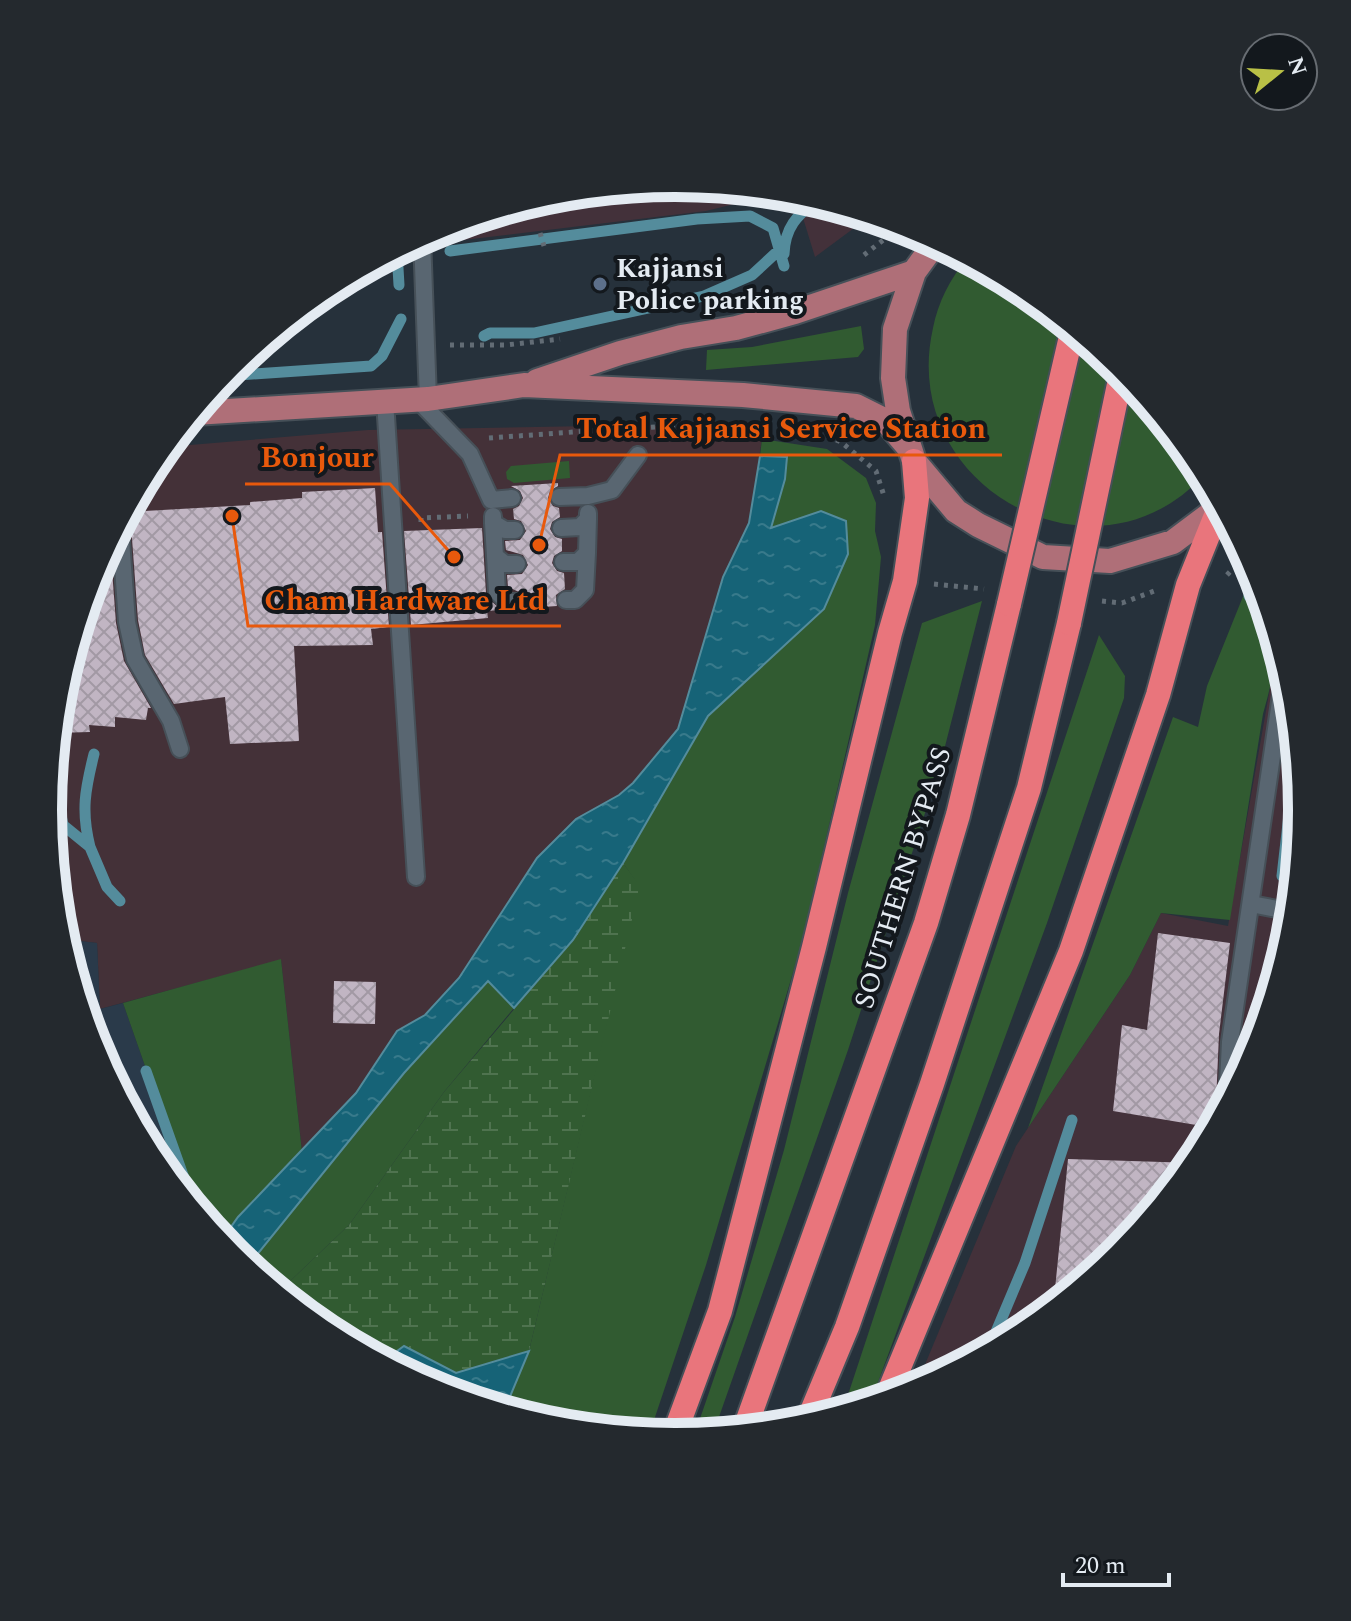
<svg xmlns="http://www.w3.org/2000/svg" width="1351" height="1621" font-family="Spectral,serif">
  <defs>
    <pattern id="wetland-marsh" width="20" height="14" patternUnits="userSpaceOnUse" patternTransform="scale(2)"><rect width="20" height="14" fill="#315b31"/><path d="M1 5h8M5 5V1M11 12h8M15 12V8" fill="none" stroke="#4f734f"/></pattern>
    <pattern id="water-ripples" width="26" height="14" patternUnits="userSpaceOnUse" patternTransform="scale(2)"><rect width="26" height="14" fill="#166377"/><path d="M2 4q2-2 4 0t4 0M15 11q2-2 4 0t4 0" fill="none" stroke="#387a8b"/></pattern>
    <pattern id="building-cross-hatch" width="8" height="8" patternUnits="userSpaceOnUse" patternTransform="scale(2)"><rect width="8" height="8" fill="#c1b5c3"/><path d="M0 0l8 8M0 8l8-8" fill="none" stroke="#a299a4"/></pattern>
  </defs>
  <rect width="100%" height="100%" fill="#26313b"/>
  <!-- commercial -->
  <path fill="#443138" d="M647 425 762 439 749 523 723 577 678 729 633 783 619 795 576 819 459 977 425 1015 397 1031 356 1093 302 1152 281 960 100 1009 97 943 62 939 48 810 60 688 96 570 154 462 166 447 368 430Z"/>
  <!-- industrial -->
  <path fill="#43313a" d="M676 183 795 195H771L706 211 447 242 412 243 436 231 554 195Z
    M796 195H798L869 217 815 257Z
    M1276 654 1282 659 1291 689 1303 811 1291 933 1255 1051 1197 1159 1119 1255 1024 1332 914 1391 1016 1146 1130 975 1161 913 1228 926Z"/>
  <!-- built -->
  <path fill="#2a3a4a" d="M62 939 97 943 100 1009 123 1003 195 1209 154 1159 96 1050Z"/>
  <!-- green -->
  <path fill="#315b31" d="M968 259 1024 289 1120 367 1197 462 1204 475C1094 595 897 486 933 328 938 303 950 277 968 259Z
    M861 326 864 349 858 357 706 370 707 350 752 347Z
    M762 439 827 449 866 478 876 503 875 531 881 557 875 625 803 939 706 1265 649 1435 553 1426 504 1411 529 1351 639 886 623 863 708 716 824 609 846 521 821 511 771 528 785 479 787 458 760 456Z
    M569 461 570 478 514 483 507 479 506 472 511 466Z
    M1246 589H1261C1277 644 1279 658 1263 714L1230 920 1161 913 1130 975 1028 1128 1173 717 1198 727 1207 686Z
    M982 601 939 770 848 1050 713 1434 694 1436 735 1317 784 1150 848 893 922 623Z
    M1099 635 1125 676 1124 698 1047 923 870 1404 842 1413Z
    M281 959 302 1152 238 1217 221 1241 195 1209 123 1003Z
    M488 981 514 1008 444 1092 349 1225 286 1285 280 1294 247 1267 404 1073Z"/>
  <!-- wetland -->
  <path fill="url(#wetland-marsh)" d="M623 863 640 886 529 1351 456 1373 404 1346 382 1362 327 1332 280 1294 286 1285 349 1225 444 1092 573 940Z"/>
  <!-- water -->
  <path fill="url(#water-ripples)" stroke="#548c9c" stroke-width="2" d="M760 456 787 457 785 479 771 528 821 511 846 521 848 554 824 609 708 716 623 863 573 940 514 1008 488 981 404 1073 247 1267 221 1241 238 1217 356 1093 397 1031 425 1015 459 978 537 858 576 819 619 795 633 783 678 729 723 577 749 523Z
    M404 1346 456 1373 529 1351 504 1411 435 1390 382 1362Z"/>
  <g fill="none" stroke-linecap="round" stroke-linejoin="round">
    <!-- stream -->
    <path stroke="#548c9c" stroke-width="11" d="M397 251 399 285
      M450 251 697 219 750 216 773 228 784 266
      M784 254C785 227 797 216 816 200
      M484 336 490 333H534L704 296 752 275 779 250
      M224 376 371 366 382 356 401 319
      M1249 596 1258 580
      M52 773 63 825 90 847 107 887 120 901
      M90 847C81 811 85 790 94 754
      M1282 876 1297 745
      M146 1071 195 1209
      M988 1351 1025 1263 1072 1120"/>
  </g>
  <!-- building -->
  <path fill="url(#building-cross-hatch)" d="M558 483V486L550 491 548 498 553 506 559 508 560 517 552 522 550 529 555 537 562 539V551L554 556 552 563 557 571 564 573 565 589 556 595 557 606 528 608 530 603 528 596 508 587 507 575 522 574 528 565 523 555 506 550 505 541 520 540 526 531 521 521 514 519 513 509 519 506 523 498 520 491 511 486Z
    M375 488 378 532H382L389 627 371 629 373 645 294 646 299 741 230 744 225 697 174 704 145 655 138 620 131 525 125 516 127 512 250 505V502L302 498V492Z
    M482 528 486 593 490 600 501 610 487 611 488 618 411 625 404 531Z
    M110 543 116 623 124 661 151 708H148L146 720 115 717V727L89 725 90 732 56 733 60 688 96 570Z
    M1158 933 1230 943 1219 1034 1216 1103 1222 1114 1214 1128 1113 1111 1122 1025 1147 1030Z
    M334 981 376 982 375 1024 333 1023Z
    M1242 1037 1259 1039 1239 1081 1241 1043Z
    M1068 1159 1194 1163 1119 1255 1053 1309Z"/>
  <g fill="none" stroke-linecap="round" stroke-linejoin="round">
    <defs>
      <path id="lane" d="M422 238 428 399
        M417 399 470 454 491 500 512 498
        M385 401 416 877
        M559 497 588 496 612 490 638 455
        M493 516V523L505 530H515
        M493 523 495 556 505 564H517
        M120 526 127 622 135 659 171 721 180 749
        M561 528 580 527 588 519V513
        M495 556 497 592 508 602H519
        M563 562H578L587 553 588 519
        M566 600H575L585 590 587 553
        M1251 904 1293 912
        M1227 1104 1230 1042 1282 688 1288 678"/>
      <path id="primary" d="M936 242 914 272 895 329 893 378 898 411 914 461 956 511 978 525 1043 557 1110 561 1173 542 1221 506
        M537 381 620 353 681 337 736 328 795 312 914 272
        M194 413 428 399 524 385 743 395 856 406 886 421 910 449"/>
      <path id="highway" d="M886 1399 1071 951 1158 695 1188 585 1219 508
        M807 1423 847 1327 932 1084 1029 788 1069 623
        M744 1431 926 923 958 815 1009 604
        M673 1438 720 1311 814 947 890 633 905 581 917 498 914 461"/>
    </defs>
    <!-- lane casing -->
    <use href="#lane" stroke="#465058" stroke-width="20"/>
    <!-- primary casing -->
    <use href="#primary" stroke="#465058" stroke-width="28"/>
    <!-- highway casing -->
    <use href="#highway" stroke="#465058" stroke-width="28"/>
    <!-- path -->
    <path stroke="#626c75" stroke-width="5" stroke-dasharray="4 6" stroke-linecap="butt" d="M540 233 544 246
      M864 255 901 226
      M450 345H506L560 339
      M641 428 683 425
      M827 436 841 442 876 471 885 499
      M489 438 631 428
      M421 522V518L468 516
      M1233 564 1255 571
      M1227 575 1246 554
      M934 584 984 589
      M1102 601 1122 603 1157 590"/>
    <!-- lane -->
    <use href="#lane" stroke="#596671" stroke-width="16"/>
    <!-- primary -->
    <use href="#primary" stroke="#af6f78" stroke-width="24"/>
    <!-- highway -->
    <use href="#highway" stroke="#e9757c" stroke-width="24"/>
    <defs>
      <path id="highway-bridge" d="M1009 604 1073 328
        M1069 623 1122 370"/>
    </defs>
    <!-- highway-bridge casing -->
    <use href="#highway-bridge" stroke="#465058" stroke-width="28" stroke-linecap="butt"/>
    <!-- highway-bridge -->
    <use href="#highway-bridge" stroke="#e9757c" stroke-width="24"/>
  </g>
  <!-- markers -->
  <circle fill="#5c6f8a" stroke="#13181d" stroke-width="3" cx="600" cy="284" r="8"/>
  <g text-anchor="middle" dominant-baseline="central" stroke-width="8" stroke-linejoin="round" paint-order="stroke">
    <!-- poi labels -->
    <g font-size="28" font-weight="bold" fill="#e4ebf2" stroke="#13181d" text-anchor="start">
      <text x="616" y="268">Kajjansi<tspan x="616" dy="32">Police parking</tspan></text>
    </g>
    <!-- street labels -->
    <g font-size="28" fill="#e4ebf2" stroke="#13181d">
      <text transform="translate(903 878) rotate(-73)">SOUTHERN BYPASS</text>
    </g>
  </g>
  <!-- crop -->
  <path d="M0 0H1351V1621H0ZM62 810a613 613 0 1 1 1226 0a613 613 0 1 1-1226 0Z" fill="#24292e" fill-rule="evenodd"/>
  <path fill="none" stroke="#e4ebf2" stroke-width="10" d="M62 810a613 613 0 1 1 1226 0a613 613 0 1 1-1226 0Z"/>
  <!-- callouts -->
  <path fill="none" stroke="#e8590c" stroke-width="3" d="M539 545L560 455H1002M454 557L390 484H245M232 516L248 626H561"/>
  <g fill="#e8590c" stroke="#13181d" stroke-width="3">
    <circle cx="539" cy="545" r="8"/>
    <circle cx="454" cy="557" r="8"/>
    <circle cx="232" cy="516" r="8"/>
  </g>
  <g font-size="30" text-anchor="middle" font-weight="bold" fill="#e8590c" stroke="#13181d" stroke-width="8" stroke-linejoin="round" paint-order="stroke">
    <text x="781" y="438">Total Kajjansi Service Station</text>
    <text x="317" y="467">Bonjour</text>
    <text x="405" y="610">Cham Hardware Ltd</text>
  </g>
  <!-- north arrow -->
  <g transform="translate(1279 72) rotate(72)"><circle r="38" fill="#13181d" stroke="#676c72" stroke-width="2"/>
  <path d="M0-6L14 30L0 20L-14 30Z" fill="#b9c046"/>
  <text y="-12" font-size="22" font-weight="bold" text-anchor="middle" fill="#e4ebf2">N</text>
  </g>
  <!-- scale -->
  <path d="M1063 1573v12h106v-12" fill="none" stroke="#e4ebf2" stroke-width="4"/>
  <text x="1075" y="1573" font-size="24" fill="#e4ebf2" stroke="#13181d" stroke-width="6" paint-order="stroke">20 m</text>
</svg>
